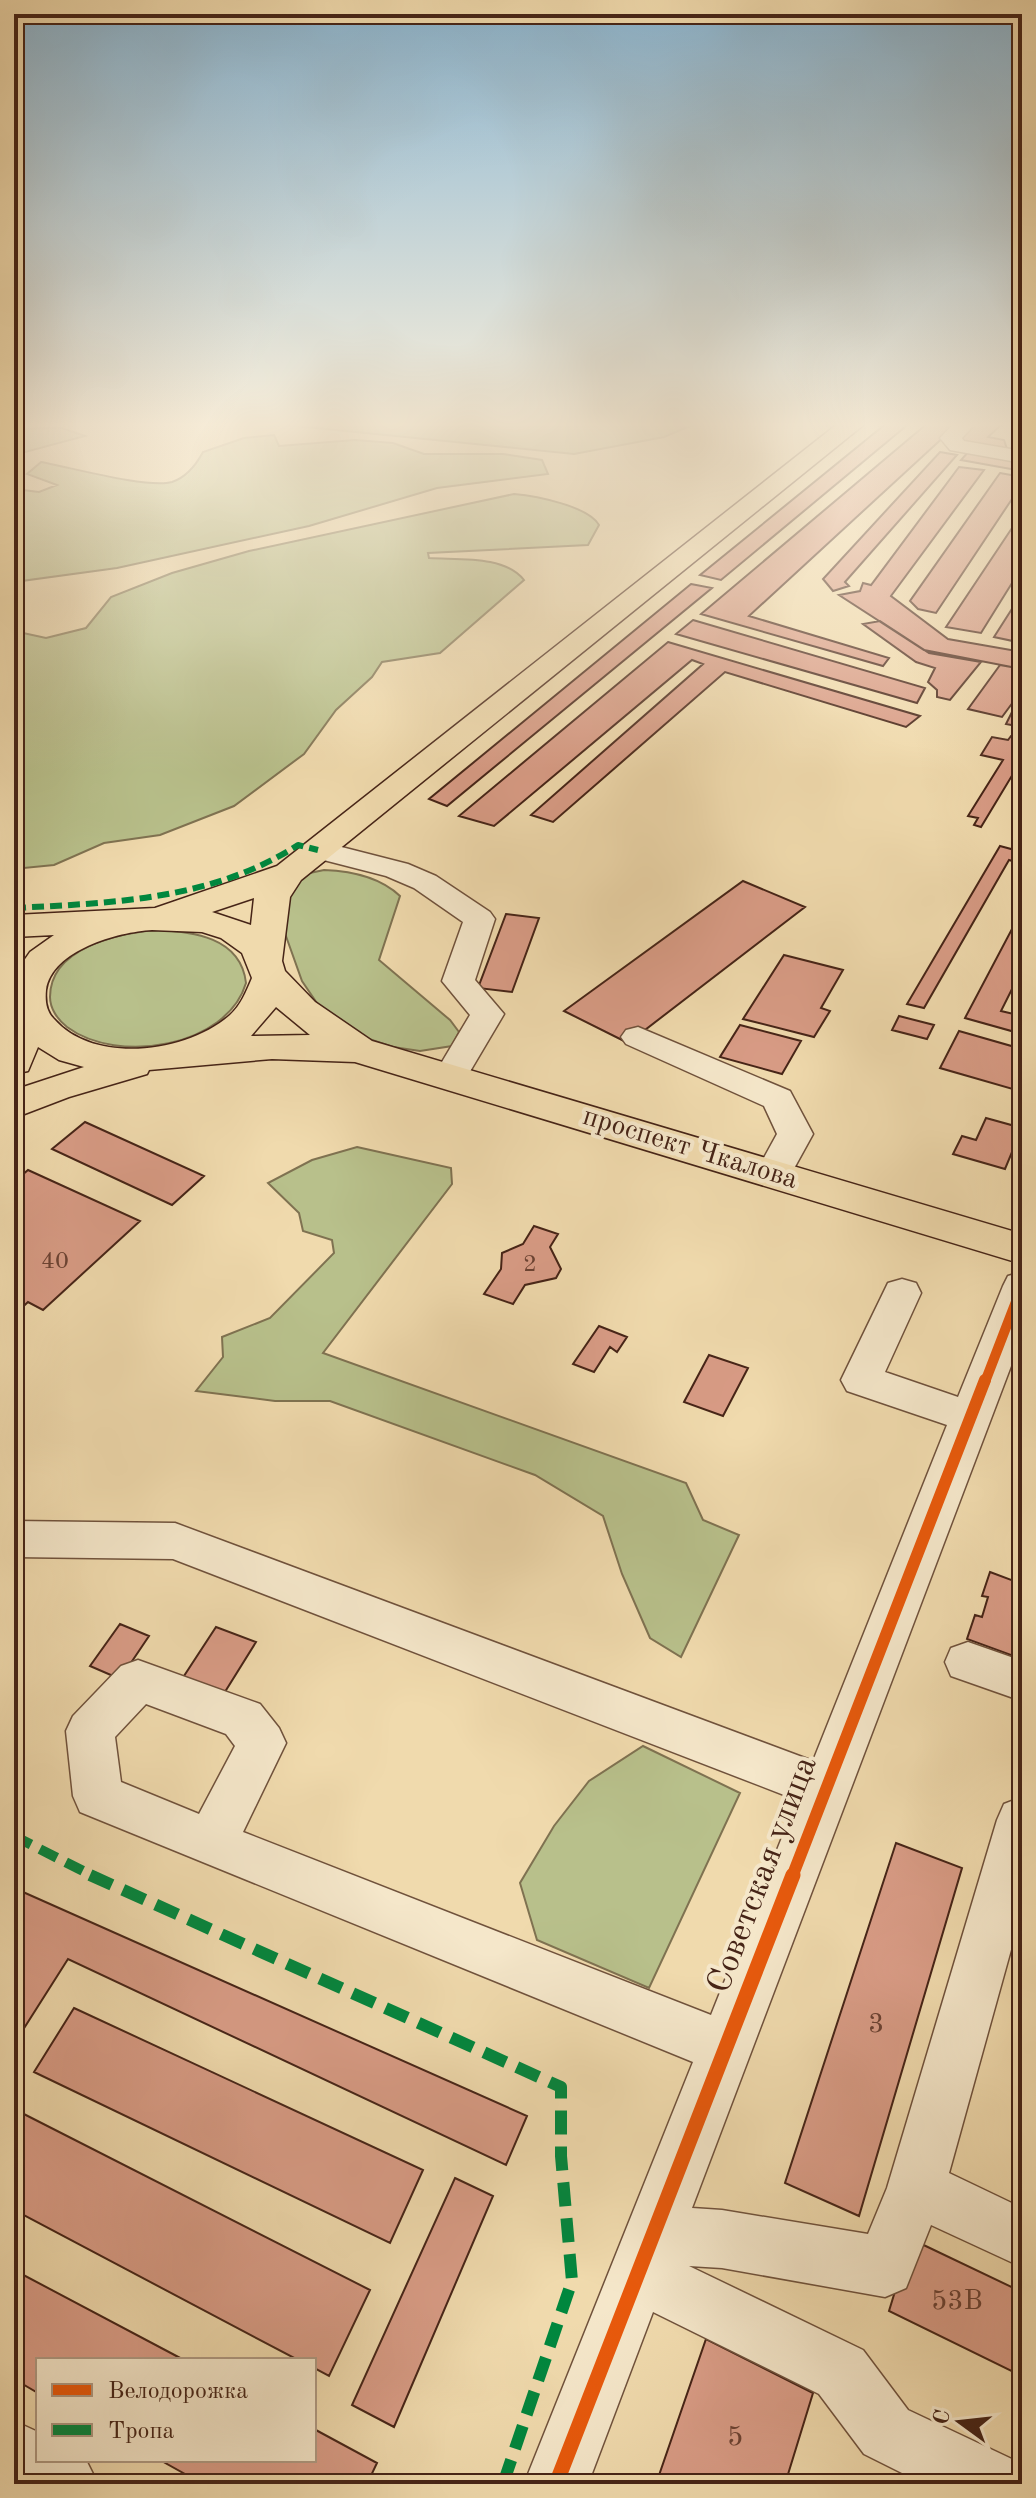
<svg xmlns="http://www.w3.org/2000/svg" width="1036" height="2498" font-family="'Old Standard TT',serif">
  <rect width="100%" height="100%" fill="#f0daad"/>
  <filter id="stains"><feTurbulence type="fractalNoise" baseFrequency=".0025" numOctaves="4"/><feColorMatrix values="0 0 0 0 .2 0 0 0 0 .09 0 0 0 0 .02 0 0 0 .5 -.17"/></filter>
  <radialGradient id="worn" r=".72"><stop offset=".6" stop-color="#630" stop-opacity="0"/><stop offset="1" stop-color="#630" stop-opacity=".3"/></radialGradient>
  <!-- green -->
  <path fill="#b8c08b" stroke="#7f7251" stroke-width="2" d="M256 422H699L664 437 574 454Z
    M62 428 85 436 14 455V429Z
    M274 435 279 446 355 440 393 443 424 454H503L542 460 548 474 437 488 309 526 117 568 14 582V489L39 492 57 485 27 474 41 462C69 467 148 489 172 482 187 477 196 465 203 452L244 438Z
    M514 494C536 496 588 506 599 525L588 545 428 553 429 558C459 560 504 555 524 580L440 653 382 662 372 677 336 710 304 754 234 806 160 835 104 843 54 865 14 869V631L46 638 86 628 111 597 172 573 249 551Z
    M324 870C351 871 380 877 400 896L379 960 450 1020 459 1032 452 1046 420 1051 393 1047 345 1031 323 1012 302 981 282 925 291 885 305 874Z
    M154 930C192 931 241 937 246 983 227 1047 118 1065 67 1027 58 1020 50 1009 50 997 50 948 117 934 154 930Z
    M357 1147 451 1168 452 1184 323 1353 686 1483 703 1520 739 1535 681 1657 650 1638 622 1574 603 1516 535 1475 330 1401H275L196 1391 223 1357 222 1337 270 1318 334 1253 332 1240 303 1231 299 1213 268 1183 312 1160Z
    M643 1746 740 1793 649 1988 537 1940 520 1883 554 1826 589 1781Z"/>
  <!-- building -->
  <path fill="#d99c86" stroke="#462417" stroke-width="2" d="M888 422H911L721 580 700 575Z
    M929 422H960L749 616 889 658 883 666 701 614Z
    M970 422H998L1001 425 988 437 1004 440 1008 452 958 441Z
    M1000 422H1022V451L1015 431 1017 426Z
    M969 451 1022 460V471L961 460Z
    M940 452 957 455 845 582 849 586 833 591 823 579Z
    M959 467 984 470 891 596 948 639 1022 652V669L924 650 839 595 860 591 863 583 871 585Z
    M1000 473 1022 477V484L936 613 918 609 910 601Z
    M1022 513V567L981 633 946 627Z
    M691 584 712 588 447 806 429 799Z
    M1022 593V643L994 637Z
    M693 620 925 688 917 703 676 634Z
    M880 621 929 653 981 662 950 700 937 697V690L928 682 935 668 916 662 863 624Z
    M668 642 920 716 906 727 725 672 553 822 531 815 703 664 692 660 494 826 459 816Z
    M1000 665 1022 669V690L1002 717 968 709Z
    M1022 692V727L1006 724Z
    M1011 736 1022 738V759L981 827 974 825 978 818 968 816 1003 760 981 755 992 737 1008 740Z
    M1000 846 1022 852V864L1009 860 924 1008 907 1004Z
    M743 881 805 907 628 1043 564 1011Z
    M1022 910V969L1001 1011 1022 1016V1034L965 1018Z
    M506 914 539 918 512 992 478 988Z
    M784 955 843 970 821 1008 830 1011 814 1037 743 1019Z
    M899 1016 934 1025 927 1039 892 1030Z
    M740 1025 801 1041 782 1074 720 1057Z
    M959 1031 1022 1049 1020 1091 940 1068Z
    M986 1118 1022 1128 1005 1169 953 1154 962 1136 976 1140Z
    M85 1122 204 1176 172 1205 52 1149Z
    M28 1170 140 1221 43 1310 28 1302 14 1315V1182Z
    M534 1226 558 1234 550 1247 561 1269 556 1278 525 1285 513 1304 484 1294 501 1269 502 1253 523 1244Z
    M599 1326 627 1337 617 1352 610 1347 594 1372 573 1364Z
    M709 1355 748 1368 723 1416 684 1402Z
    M990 1572 1022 1584V1659L967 1639 975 1615 982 1617 988 1597 982 1596Z
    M120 1624 149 1636 120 1679 90 1666Z
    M216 1627 256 1642 223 1695 182 1679Z
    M896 1843 962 1868 859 2216 785 2183Z
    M14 1888 527 2116 506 2165 68 1959 14 2044Z
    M74 2008 423 2170 390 2243 34 2072Z
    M14 2109 370 2290 329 2376 314 2368V2360H298L14 2210Z
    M455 2178 493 2196 394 2427 352 2405Z
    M911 2239 1022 2292V2376L889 2311Z
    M14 2270 184 2360H38V2393L14 2379Z
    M706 2339 813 2393 785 2484H656Z
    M314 2429 377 2463 367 2484H203L160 2460H314Z"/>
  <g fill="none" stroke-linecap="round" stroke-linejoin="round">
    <defs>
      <path id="minor" d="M955 422H977L962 438 964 441 1022 451V463L950 450 940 438Z
        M318 841 408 864 436 876 490 912 495 919 475 980 504 1014 462 1085 450 1088 438 1085 433 1077 470 1015 442 981 463 922 414 888 386 876 308 856 303 850 308 844Z
        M638 1027 790 1091 813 1134 786 1183 773 1186 760 1183 755 1174 777 1134 764 1106 626 1044 621 1037 626 1030Z
        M1022 1272V1337L692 2208 722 2210 868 2234 887 2188 997 1820 1004 1804 1022 1797V1910L949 2173 1022 2208V2267L931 2225 906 2288 885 2297 722 2268 689 2266 863 2350 908 2410 1016 2461 1022 2484H924L864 2454 819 2394 653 2312 588 2484H524L693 2062 80 1812 73 1796 66 1731 73 1716 121 1666 138 1660 260 1704 279 1728 286 1743 243 1832 711 2015 797 1800 173 1559 14 1557V1521L175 1523 813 1761 947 1425 847 1391 841 1380 888 1283 902 1279 916 1283 921 1293 885 1372 958 1397 1003 1286 1008 1276ZM146 1704 226 1734 235 1746 199 1814 121 1782 115 1737Z
        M968 1642 1022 1661V1701L951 1676 945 1662 951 1648Z
        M14 2421 38 2432V2460H86L98 2484H14Z"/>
      <path id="major" d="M840 422H867L301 880 290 897 282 961 285 971 315 1002 372 1041 1022 1234V1264L355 1062 272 1059 149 1070 147 1074 69 1097 14 1118V1090L84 1067 59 1060 38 1047 28 1071 14 1074V975L30 952 54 935 14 937V915L155 908 277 866ZM254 898 251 925 212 912ZM152 930 202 932 221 938 242 953 252 978C246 992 241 1005 230 1015 187 1053 94 1065 54 1019 46 1011 45 1001 46 990 52 950 118 932 152 930ZM276 1007 310 1035 251 1036Z"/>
    </defs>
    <!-- minor casing -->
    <use href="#minor" stroke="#70523c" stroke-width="3"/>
    <!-- major casing -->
    <use href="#major" stroke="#462417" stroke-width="3"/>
    <!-- minor -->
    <use href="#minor" fill="#f5e7ca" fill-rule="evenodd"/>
    <!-- major -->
    <use href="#major" fill="#f0daad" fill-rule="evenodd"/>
    <!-- quiet-far2 -->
    <path stroke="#00873e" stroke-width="6" stroke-dasharray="12 6" stroke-linecap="butt" d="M14 908C113 903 212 900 298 845L318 850"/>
    <!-- quiet-far1 -->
    <path stroke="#00873e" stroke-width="10" stroke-dasharray="19 10" stroke-linecap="butt" d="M14 1836 95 1877"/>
    <!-- quiet -->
    <path stroke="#00873e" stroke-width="12" stroke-dasharray="24 12" stroke-linecap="butt" d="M90 1875 561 2087V2156L572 2281 503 2484"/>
    <defs>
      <path id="cycleway-far2" d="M985 1382 1022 1286"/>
      <path id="cycleway-far1" d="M792 1877 985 1380"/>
      <path id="cycleway" d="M556 2484 793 1875"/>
    </defs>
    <!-- cycleway-far2 casing -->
    <use href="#cycleway-far2" stroke="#f5e7ca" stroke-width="15"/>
    <!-- cycleway-far1 casing -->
    <use href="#cycleway-far1" stroke="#f5e7ca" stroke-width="17"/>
    <!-- cycleway casing -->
    <use href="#cycleway" stroke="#f5e7ca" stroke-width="20"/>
    <!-- cycleway-far2 -->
    <use href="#cycleway-far2" stroke="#e8590c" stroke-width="10"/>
    <!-- cycleway-far1 -->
    <use href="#cycleway-far1" stroke="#e8590c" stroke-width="12"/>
    <!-- cycleway -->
    <use href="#cycleway" stroke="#e8590c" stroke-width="15"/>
  </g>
  <!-- sky -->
  <linearGradient id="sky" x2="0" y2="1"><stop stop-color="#8ab6d3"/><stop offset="0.55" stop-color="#f8eeda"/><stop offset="1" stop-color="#f8eeda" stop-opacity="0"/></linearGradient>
  <rect width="1036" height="772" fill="url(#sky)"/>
  <g text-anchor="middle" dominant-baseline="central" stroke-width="8" stroke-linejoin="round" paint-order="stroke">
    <!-- number labels -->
    <g font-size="24" fill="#6b4233">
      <text x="55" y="1262">40</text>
      <text x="530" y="1265">2</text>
    </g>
    <!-- street labels -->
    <g font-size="28" fill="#462417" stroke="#f5e7ca">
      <text transform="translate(690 1149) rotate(17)">проспект Чкалова</text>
    </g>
    <!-- near-number labels -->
    <g font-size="28" fill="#6b4233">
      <text x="876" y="2025">3</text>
      <text x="957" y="2302">53В</text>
      <text x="735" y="2438">5</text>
    </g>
    <!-- near-street labels -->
    <g font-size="34" fill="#462417" stroke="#f5e7ca">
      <text transform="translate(763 1875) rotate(-69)">Советская улица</text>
    </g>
  </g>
  <!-- margin -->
  <rect width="1036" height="2498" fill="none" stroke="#f0daad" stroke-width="48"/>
  <rect x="16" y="16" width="1004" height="2466" fill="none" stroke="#462417" stroke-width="4"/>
  <rect x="24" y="24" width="988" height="2450" fill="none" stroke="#462417" stroke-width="2"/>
  <!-- legend -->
  <rect x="36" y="2358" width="280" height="104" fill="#f5e7ca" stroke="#af9982" stroke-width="2"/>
  <rect x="52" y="2384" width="40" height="12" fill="#e8590c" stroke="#af9982" stroke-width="2"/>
  <text x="108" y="2398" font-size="24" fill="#462417">Велодорожка</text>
  <rect x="52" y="2424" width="40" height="12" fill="#00873e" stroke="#af9982" stroke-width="2"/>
  <text x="108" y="2438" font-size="24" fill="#462417">Тропа</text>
  <!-- north arrow -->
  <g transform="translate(960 2422) rotate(285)" stroke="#f5e7ca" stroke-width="6" paint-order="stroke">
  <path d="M0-6L14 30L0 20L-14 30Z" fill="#462417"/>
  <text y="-12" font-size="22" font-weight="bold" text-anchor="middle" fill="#462417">С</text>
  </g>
  <rect width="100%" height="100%" filter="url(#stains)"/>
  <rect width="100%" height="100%" fill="url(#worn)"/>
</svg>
